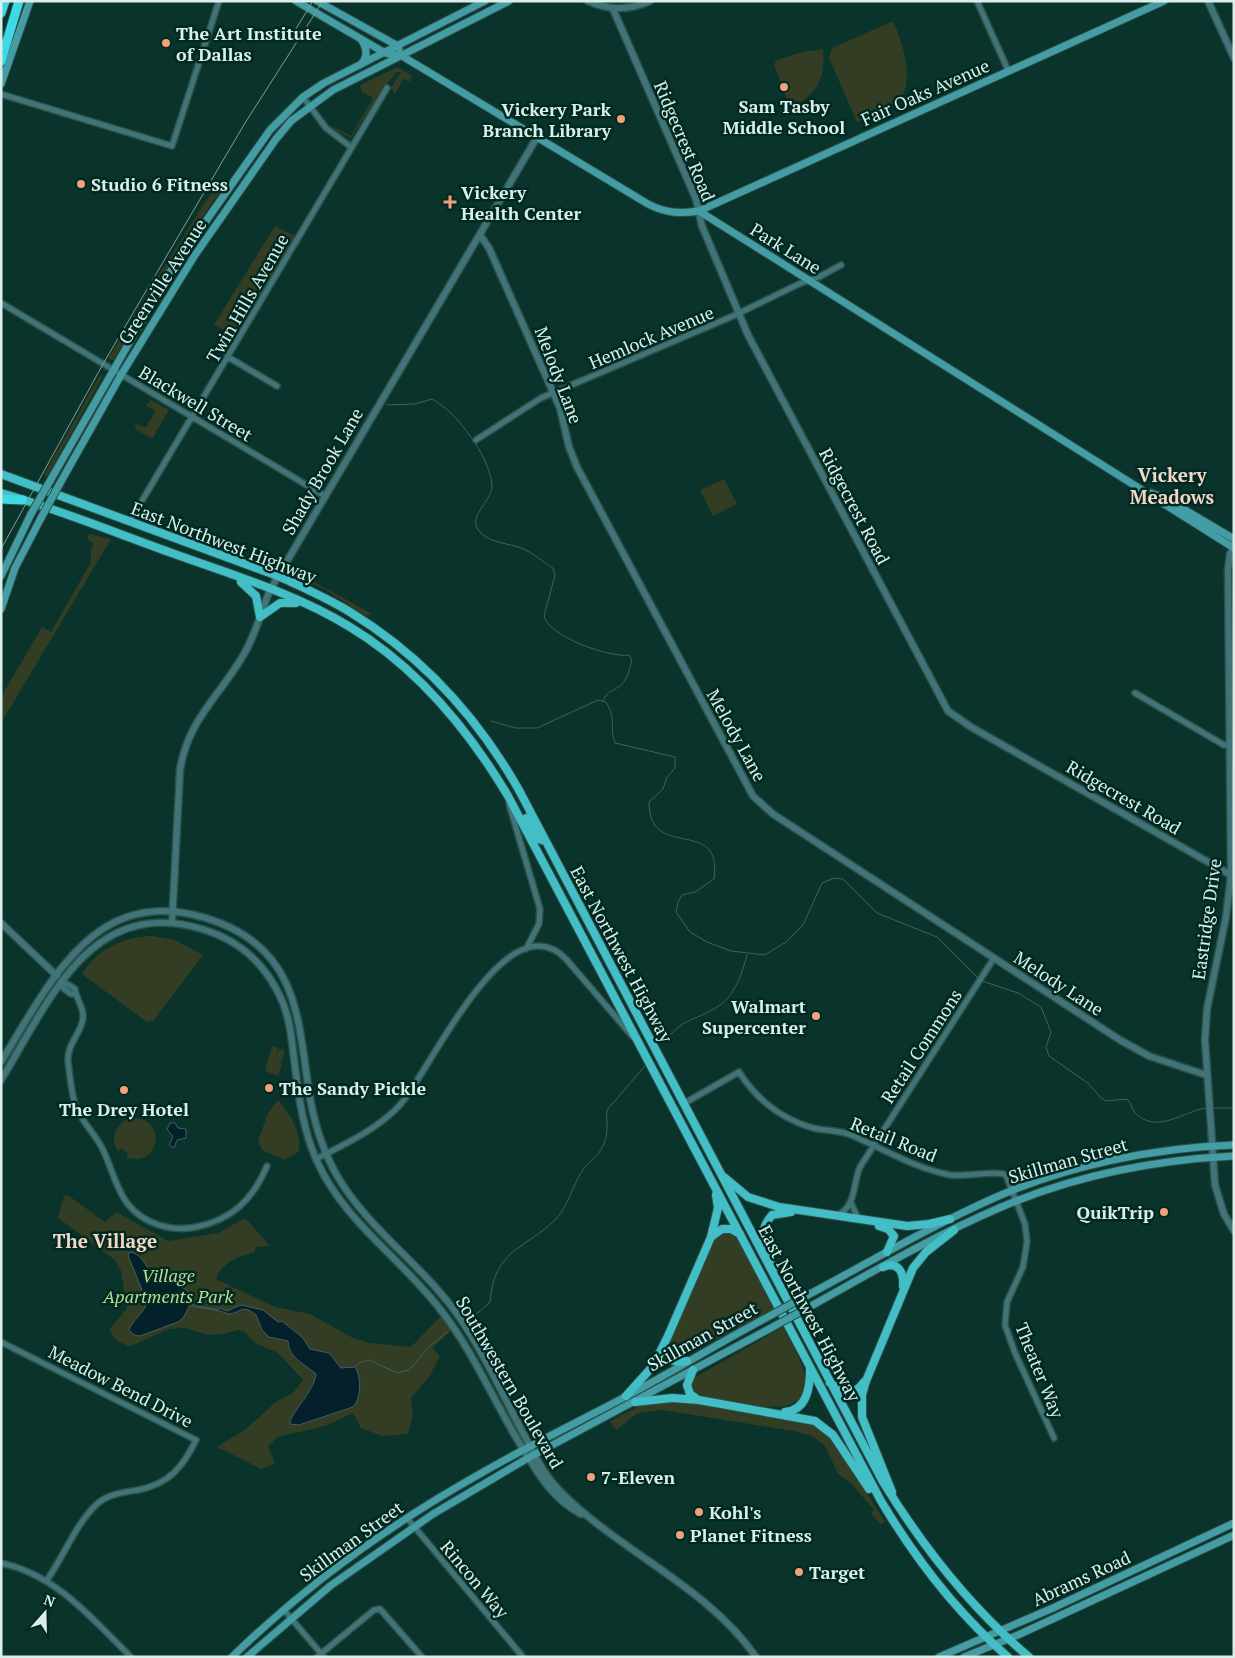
<svg xmlns="http://www.w3.org/2000/svg" width="1235" height="1658" font-family="'PT Serif',serif">
  <rect width="100%" height="100%" fill="#0a332b"/>
  <!-- green -->
  <path fill="#333d23" d="M893 21C903 43 917 84 896 105 888 113 868 117 857 122L829 58 832 48Z
    M823 49C826 80 816 94 790 109L774 64 777 60 802 52Z
    M398 67 412 76 410 82 404 78 395 94 391 88 401 72H397L384 87 351 138 335 130 334 127 351 136 373 98 362 92 360 85Z
    M215 187 221 190 168 267 114 360 108 359 160 273Z
    M275 226 295 236 242 327 235 336 214 325Z
    M100 375 103 376 47 477 44 475Z
    M151 400 169 410 152 439 134 428 136 425 131 423 146 427 156 411 146 406Z
    M724 479 737 504 713 516 700 490Z
    M89 534 111 539 1 723V697L42 627 51 632 91 562V549L94 544 87 538Z
    M293 570 372 614 366 616 324 589 294 575 292 573Z
    M152 936 175 940 203 955 153 1021 147 1022 82 974C97 949 123 937 152 936Z
    M272 1046 278 1048 276 1057 279 1049 285 1051 281 1063 275 1061 282 1064 278 1076 265 1071Z
    M278 1100C289 1112 304 1136 298 1152L285 1160 262 1150 258 1141 268 1113Z
    M130 1118C169 1115 160 1170 126 1157L128 1154 121 1148 118 1151C109 1137 116 1124 130 1118Z
    M64 1196H69L105 1222 116 1212 168 1241 218 1233 245 1218 270 1246 255 1247V1252C239 1256 221 1263 216 1279L275 1307 310 1314 353 1338 370 1343 411 1347 442 1315 452 1330 432 1348 440 1356 429 1377 411 1398 413 1414 408 1434 382 1436 361 1428 353 1413 325 1426 277 1437 268 1447 275 1463 261 1469 217 1447 246 1429 277 1401 293 1393 303 1380 278 1353 255 1343 244 1331 238 1330 224 1334 208 1335 185 1328 169 1329 129 1347 115 1339 109 1330 127 1308 121 1271 115 1260 58 1218Z
    M720 1231 734 1233 736 1236 774 1309 683 1357H675L668 1349V1342L715 1237Z
    M783 1327C790 1342 802 1359 805 1376 817 1427 725 1400 701 1396L693 1391 691 1384 694 1378Z
    M685 1400 812 1422 832 1438 885 1522 880 1524 871 1513 874 1510 851 1483 838 1474 825 1446 812 1436 794 1431 662 1410 638 1413 616 1430 610 1421 640 1406Z"/>
  <!-- water -->
  <path fill="#04202b" stroke="#445e64" d="M170 1123H175L178 1128 186 1129V1138L177 1140 174 1148 169 1145 173 1137 167 1129Z
    M131 1252C143 1255 145 1267 153 1274 163 1283 177 1281 186 1290 191 1294 192 1298 191 1304 200 1307 209 1308 218 1310L220 1308 227 1311 241 1305 263 1310 278 1322 282 1321 303 1338 310 1349 329 1353 341 1368 355 1367C362 1376 361 1400 353 1407L299 1425 290 1424C288 1416 314 1392 316 1374 305 1364 289 1359 288 1341L269 1337 262 1330 256 1315C241 1303 241 1313 229 1314 216 1309 204 1309 190 1305L183 1318 178 1322 140 1336 134 1335 129 1330C132 1320 144 1314 147 1302L129 1258 128 1254Z"/>
  <g fill="none" stroke-linecap="round" stroke-linejoin="round">
    <!-- stream -->
    <path stroke="#445e64" stroke-width="1" d="M387 405 415 404 432 399C456 411 490 457 492 485 493 502 464 517 481 533 491 543 508 543 521 548 532 552 543 562 553 568L555 575 544 616C548 636 609 658 629 655L632 660C630 668 627 680 621 685 614 691 606 691 603 701
      M491 721 515 728H537L598 700 606 702C617 720 609 726 615 743L675 757V768L667 777 663 789 649 802C649 863 723 814 714 879L695 892 682 895 678 902 676 912 690 932 707 942 731 951 765 955 786 942 803 925 822 883 834 878 843 879 877 913 937 937 979 979
      M982 981 1018 993 1041 1007 1051 1032 1046 1047 1049 1056 1089 1084 1101 1098 1106 1101 1127 1099C1131 1103 1132 1109 1135 1113 1157 1135 1184 1111 1206 1108
      M664 1042C684 1018 688 1023 712 1010 734 999 741 977 747 955
      M1213 1108H1234
      M468 1318 479 1312 490 1302C494 1250 523 1250 554 1221 568 1207 572 1187 582 1171 589 1161 599 1156 604 1144 609 1132 606 1122 607 1110L644 1067
      M355 1367 359 1363 369 1360 397 1373 409 1370 429 1347 447 1332"/>
    <defs>
      <path id="minor" d="M977 1 1008 70
        M1 94 172 146 219 1
        M303 97 326 128 351 147
        M1 303 325 496
        M228 357 277 386
        M476 440 541 398 733 316 801 283 819 277 841 265
        M130 521 387 88
        M1135 693 1224 745H1230
        M509 804 540 909 539 924 526 949
        M62 981 75 989C76 999 84 1007 83 1018 81 1034 67 1044 68 1061 70 1076 71 1095 77 1109 83 1123 95 1134 102 1148 111 1165 115 1187 127 1203 143 1224 171 1232 196 1227 232 1220 253 1199 267 1166
        M62 981 63 988 71 994H76
        M683 1104 739 1072C757 1100 781 1119 813 1128 825 1131 839 1130 851 1135 884 1149 914 1168 950 1175 966 1177 997 1170 1006 1175L1025 1224 1027 1242 1023 1267 1007 1302 1005 1325 1015 1353 1054 1438
        M316 1159C345 1144 376 1130 399 1106 429 1074 506 897 566 959L633 1037
        M851 1203 858 1218
        M837 1215C856 1208 853 1183 860 1167L994 958
        M1 1342 196 1440C183 1467 169 1484 138 1490 124 1492 109 1494 98 1503 76 1523 64 1556 47 1580
        M407 1518 523 1657
        M1 1563C57 1575 92 1619 131 1657
        M284 1610 324 1657
        M317 1657 374 1610 380 1609 422 1657"/>
      <path id="tertiary" d="M588 1C610 11 629 10 650 1
        M1208 1 1234 58
        M613 9 696 199 702 226 748 335 948 711 971 727 1231 875
        M480 235 489 248 560 408 569 447 577 467 753 796 773 814 1120 1040 1149 1056 1206 1075
        M1234 547 1230 554 1228 570 1231 875 1226 917 1207 1009 1205 1040 1215 1185 1224 1214 1234 1231
        M1 923 57 976
        M172 923 180 770C188 719 220 696 244 654 256 634 261 611 270 590L536 139
        M1 1062C53 977 99 876 220 923 301 955 298 1025 310 1098 315 1126 324 1154 339 1179 370 1230 422 1265 457 1314 483 1351 502 1393 523 1433 534 1453 542 1473 559 1490 619 1552 706 1585 756 1657
        M1 1080C49 1002 91 893 205 930 243 942 268 967 283 1003 291 1024 292 1044 295 1066 299 1098 303 1129 316 1159 344 1223 403 1259 443 1313 473 1352 492 1397 517 1439 535 1468 549 1497 581 1514"/>
      <path id="secondary" d="M296 1 385 53 402 56 648 204C665 213 680 214 699 211L1164 1
        M317 1 398 46 399 49
        M360 65C369 57 367 48 361 39
        M1 84 30 1
        M699 211 1234 548
        M50 481 168 275 270 130 303 97 324 83 485 1
        M59 485 121 375 195 255 276 139 291 121 333 90 509 1
        M1151 493 1165 498 1234 539
        M1 576 31 514
        M1 609 15 568 41 518
        M806 1296C868 1263 929 1227 994 1198 1068 1165 1153 1148 1234 1145
        M811 1306C872 1272 934 1236 999 1208 1073 1176 1154 1160 1234 1156
        M232 1657C305 1586 389 1525 478 1475 526 1447 576 1423 625 1397 672 1372 717 1344 764 1319
        M247 1657 330 1586 433 1514 528 1458 769 1329
        M939 1657 1053 1608 1234 1523
        M964 1657 1018 1635 1234 1535"/>
      <path id="primary" d="M1 474 278 576C302 587 327 598 350 612 422 656 479 719 520 792L883 1482C923 1547 971 1608 1029 1657
        M1 493C58 509 113 532 169 552 229 574 295 593 350 627 418 668 468 729 508 796L881 1501C915 1558 957 1613 1008 1657
        M241 582 256 596 260 617
        M260 617 280 603H296
        M526 818 538 839 545 841
        M724 1177 748 1197 779 1207 907 1226 929 1224 950 1219
        M879 1226 888 1229 894 1236 887 1252
        M711 1237 722 1229H731L740 1234
        M883 1267C898 1261 904 1272 903 1286
        M773 1269C769 1247 754 1236 772 1215L791 1212
        M665 1344C662 1359 674 1364 687 1361
        M693 1370 687 1385 690 1394 697 1399
        M830 1383C843 1392 854 1397 864 1382
        M626 1396 653 1366 668 1336 711 1237 718 1208 716 1195
        M635 1402 672 1398 699 1400 815 1421 833 1435 869 1489
        M785 1412C807 1410 810 1388 810 1369
        M892 1492 862 1417V1395L866 1381 913 1268 926 1252 954 1230"/>
      <path id="motorway" d="M1 13 5 1
        M1 61 19 1
        M1 499 23 500"/>
    </defs>
    <!-- minor casing -->
    <use href="#minor" stroke="#2b5149" stroke-width="8"/>
    <!-- tertiary casing -->
    <use href="#tertiary" stroke="#2b5149" stroke-width="9"/>
    <!-- secondary casing -->
    <use href="#secondary" stroke="#2b5149" stroke-width="9"/>
    <!-- primary casing -->
    <use href="#primary" stroke="#2b5149" stroke-width="10"/>
    <!-- motorway casing -->
    <use href="#motorway" stroke="#2b5149" stroke-width="11"/>
    <!-- minor -->
    <use href="#minor" stroke="#407479" stroke-width="5"/>
    <!-- tertiary -->
    <use href="#tertiary" stroke="#407479" stroke-width="6"/>
    <!-- secondary -->
    <use href="#secondary" stroke="#449da4" stroke-width="7"/>
    <!-- primary -->
    <use href="#primary" stroke="#43bdc6" stroke-width="8"/>
    <!-- motorway -->
    <use href="#motorway" stroke="#3ed9e4" stroke-width="9"/>
    <!-- tram -->
    <path stroke="#809d97" stroke-width="1" d="M294 32 313 1
      M1 549 103 364 245 123 323 1"/>
    <defs>
      <path id="secondary-bridge" d="M31 514 50 481
        M41 518 59 485
        M764 1319 806 1296
        M769 1329 811 1306"/>
    </defs>
    <!-- secondary-bridge casing -->
    <use href="#secondary-bridge" stroke="#2b5149" stroke-width="9" stroke-linecap="butt"/>
    <!-- secondary-bridge -->
    <use href="#secondary-bridge" stroke="#449da4" stroke-width="7"/>
  </g>
  <!-- markers -->
  <g fill="#f0a279" stroke="#002921" stroke-width="2">
    <circle cx="166" cy="43" r="5"/>
    <circle cx="784" cy="87" r="5"/>
    <circle cx="621" cy="119" r="5"/>
    <circle cx="81" cy="184" r="5"/>
    <path d="M447.5 194.5h5v5h5v5h-5v5h-5v-5h-5v-5h5z"/>
    <circle cx="816" cy="1016" r="5"/>
    <circle cx="269" cy="1088" r="5"/>
    <circle cx="124" cy="1090" r="5"/>
    <circle cx="1164" cy="1212" r="5"/>
    <circle cx="591" cy="1477" r="5"/>
    <circle cx="699" cy="1512" r="5"/>
    <circle cx="680" cy="1535" r="5"/>
    <circle cx="799" cy="1572" r="5"/>
  </g>
  <g text-anchor="middle" dominant-baseline="central" stroke-width="5" stroke-linejoin="round" paint-order="stroke">
    <!-- poi labels -->
    <g font-size="18" font-weight="bold" fill="#daefe9" stroke="#002921" text-anchor="start">
      <text x="176" y="33">The Art Institute<tspan x="176" dy="21">of Dallas</tspan></text>
      <text x="784" y="106" text-anchor="middle">Sam Tasby<tspan x="784" dy="21">Middle School</tspan></text>
      <text x="611" y="109" text-anchor="end">Vickery Park<tspan x="611" dy="21">Branch Library</tspan></text>
      <text x="91" y="184">Studio 6 Fitness</text>
      <text x="461" y="192">Vickery<tspan x="461" dy="21">Health Center</tspan></text>
      <text x="806" y="1006" text-anchor="end">Walmart<tspan x="806" dy="21">Supercenter</tspan></text>
      <text x="279" y="1088">The Sandy Pickle</text>
      <text x="124" y="1109" text-anchor="middle">The Drey Hotel</text>
      <text x="1154" y="1212" text-anchor="end">QuikTrip</text>
      <text x="601" y="1477">7-Eleven</text>
      <text x="709" y="1512">Kohl's</text>
      <text x="690" y="1535">Planet Fitness</text>
      <text x="809" y="1572">Target</text>
    </g>
    <!-- street labels -->
    <g font-size="18" fill="#daefe9" stroke="#002921">
      <text transform="translate(925 92) rotate(-24)">Fair Oaks Avenue</text>
      <text transform="translate(685 141) rotate(67)">Ridgecrest Road</text>
      <text transform="translate(786 248) rotate(32)">Park Lane</text>
      <text transform="translate(162 281) rotate(-57)">Greenville Avenue</text>
      <text transform="translate(247 298) rotate(-60)">Twin Hills Avenue</text>
      <text transform="translate(651 337) rotate(-23)">Hemlock Avenue</text>
      <text transform="translate(559 375) rotate(69)">Melody Lane</text>
      <text transform="translate(196 403) rotate(31)">Blackwell Street</text>
      <text transform="translate(322 471) rotate(-60)">Shady Brook Lane</text>
      <text transform="translate(855 506) rotate(62)">Ridgecrest Road</text>
      <text transform="translate(224 542) rotate(21)">East Northwest Highway</text>
      <text transform="translate(737 735) rotate(61)">Melody Lane</text>
      <text transform="translate(1124 797) rotate(30)">Ridgecrest Road</text>
      <text transform="translate(1206 919) rotate(-82)">Eastridge Drive</text>
      <text transform="translate(622 954) rotate(62)">East Northwest Highway</text>
      <text transform="translate(1059 983) rotate(33)">Melody Lane</text>
      <text transform="translate(921 1046) rotate(-57)">Retail Commons</text>
      <text transform="translate(894 1139) rotate(22)">Retail Road</text>
      <text transform="translate(1068 1160) rotate(-16)">Skillman Street</text>
      <text transform="translate(810 1313) rotate(62)">East Northwest Highway</text>
      <text transform="translate(702 1336) rotate(-29)">Skillman Street</text>
      <text transform="translate(1040 1370) rotate(68)">Theater Way</text>
      <text transform="translate(510 1382) rotate(60)">Southwestern Boulevard</text>
      <text transform="translate(121 1386) rotate(27)">Meadow Bend Drive</text>
      <text transform="translate(351 1541) rotate(-36)">Skillman Street</text>
      <text transform="translate(1081 1578) rotate(-25)">Abrams Road</text>
      <text transform="translate(475 1579) rotate(50)">Rincon Way</text>
    </g>
    <!-- park labels -->
    <g font-size="18" font-style="italic" fill="#bfd994" stroke="#002921">
      <text x="168" y="1275">Village<tspan x="168" dy="21">Apartments Park</tspan></text>
    </g>
    <!-- neighbourhood labels -->
    <g font-size="19" font-weight="bold" fill="#f5d7c7" stroke="#002921">
      <text x="1172" y="474">Vickery<tspan x="1172" dy="22">Meadows</tspan></text>
      <text x="105" y="1240">The Village</text>
    </g>
  </g>
  <!-- border -->
  <rect width="1235" height="1658" fill="none" stroke="#daefe9" stroke-width="5"/>
  <!-- north arrow -->
  <g transform="translate(45 1613) rotate(20)" stroke="#002921" stroke-width="4" paint-order="stroke">
  <path d="M0-4L9 19L0 12L-9 19Z" fill="#daefe9"/>
  <text y="-8" font-size="14" font-weight="bold" text-anchor="middle" fill="#daefe9">N</text>
  </g>
</svg>
